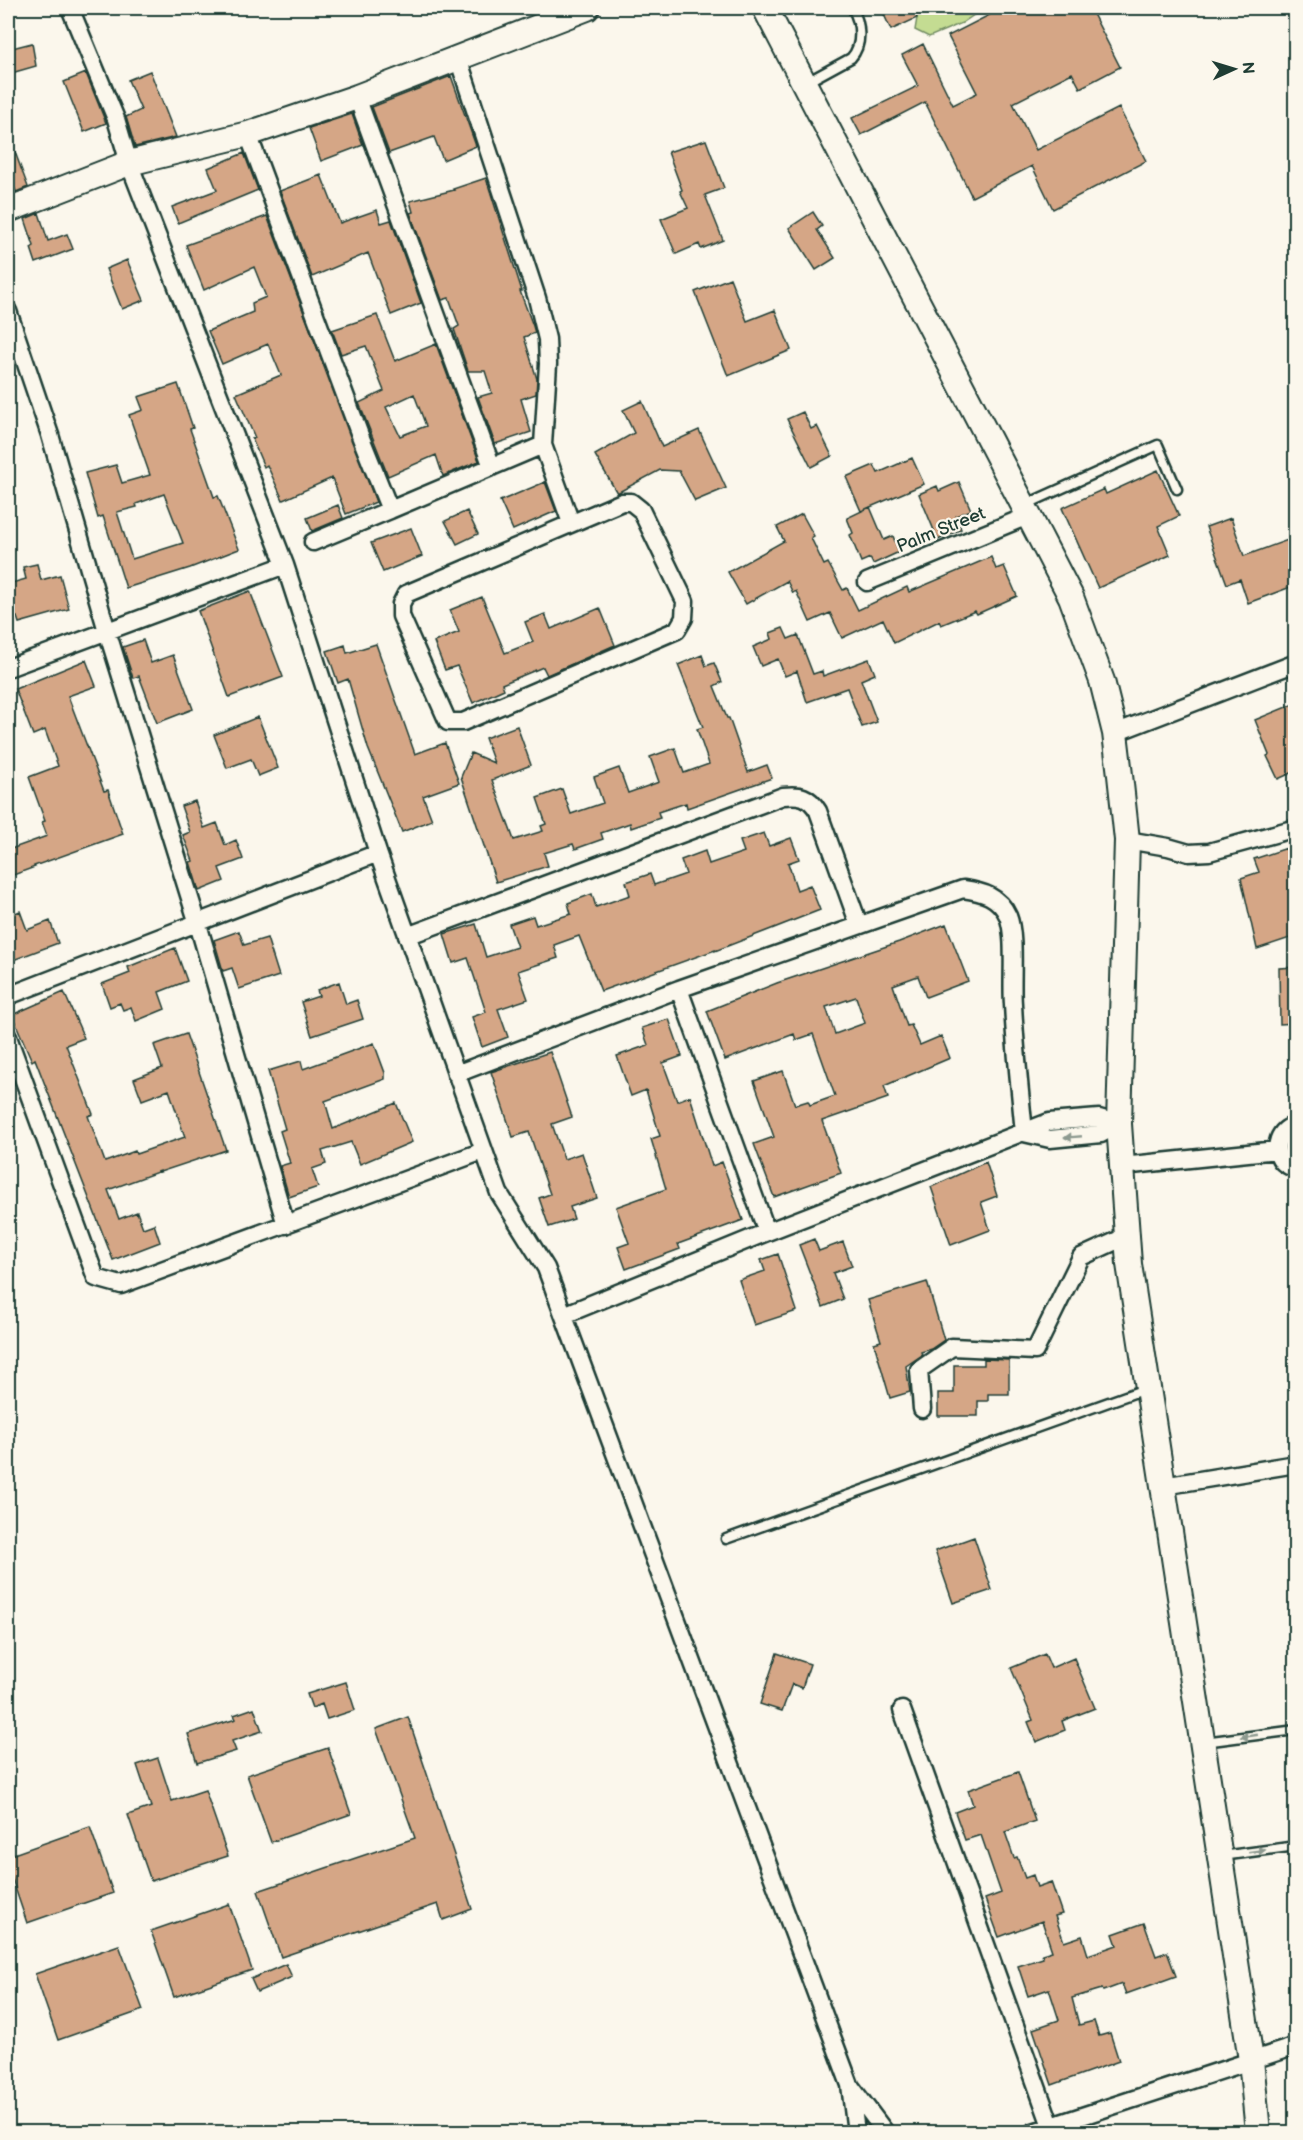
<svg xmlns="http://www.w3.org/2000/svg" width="1303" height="2140" font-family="'Balsamiq Sans',sans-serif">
  <rect width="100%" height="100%" fill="#fbf7ec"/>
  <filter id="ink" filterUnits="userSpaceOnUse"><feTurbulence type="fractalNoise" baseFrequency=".0167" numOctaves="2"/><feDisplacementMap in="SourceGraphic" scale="12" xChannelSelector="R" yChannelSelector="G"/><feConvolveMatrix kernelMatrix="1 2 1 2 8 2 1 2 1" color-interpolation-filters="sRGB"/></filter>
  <g filter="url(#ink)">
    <!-- green -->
    <path fill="#c4dc92" stroke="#728c63" stroke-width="1.5" d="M915 8H984L962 23 929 37 915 30 917 18Z"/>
    <!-- building -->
    <path fill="#d5a686" stroke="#1f3d34" stroke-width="1.5" fill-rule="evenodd" d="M881 8H912L917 18 891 30Z
      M1003 8H1090L1120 67 1080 88 1072 73 1013 103 1036 150 1119 108 1146 161 1053 209 1032 166 972 197 925 102 861 135 852 118 918 86 902 55 923 44 953 105 977 93 948 36Z
      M32 43 36 66 8 74V49Z
      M150 71 176 137 135 147 126 117 141 110 128 80Z
      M86 73 106 123 84 132 64 82Z
      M451 76 476 146 443 160 434 137 389 153 372 107Z
      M352 114 363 145 321 161 309 128Z
      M8 136H9L28 187 16 192 15 189 8 192Z
      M706 140 724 188 705 195 723 240 701 249 699 244 676 254 661 219 688 208 680 191 682 190 668 152Z
      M244 153 258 190 178 223 172 207 217 190 208 168Z
      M321 175 340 223 377 210 381 223 391 220 421 303 391 315 368 253 312 277 280 191Z
      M486 178 522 291H520L533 326 535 333 524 337 537 379 536 394 521 399 531 432 495 444 478 397 492 393 485 371H468L454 329 459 326 449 298 442 300 410 213 413 212 410 201 454 190 453 189Z
      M813 212 822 226 817 230 835 258 816 270 789 228Z
      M39 213 48 241 67 234 73 249 36 263 31 248 34 246 25 219Z
      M267 216 376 502 346 514 332 478 283 500 267 465 264 467 252 439 255 438 236 394 281 375 268 344 222 364 208 331 253 312 252 303 266 297 254 267 204 290 186 245Z
      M127 260 144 300 122 309 106 269Z
      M730 278 747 321 775 310 791 350 728 376 695 292Z
      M377 315 395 361 436 344 479 461 443 476 436 455 388 476 359 403 384 391 366 346 341 354 332 330ZM414 394 426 426 400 436 386 407Z
      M178 384 193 428 190 429 214 497 218 496 239 549 190 568 126 588 103 516 98 518 85 473 116 465 122 483 150 475 129 415 143 410 138 397ZM164 494 183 543 132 559 117 512 137 507 136 504Z
      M642 401 662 447 699 430 726 488 695 501 679 471 660 470 617 493 595 455 634 433 623 410Z
      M803 412 811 429 817 426 832 456 811 467 787 419Z
      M912 458 924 484 861 511 846 477 874 465 878 473Z
      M1158 470 1179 516 1158 526 1170 555 1098 588 1062 508 1104 489 1106 494Z
      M545 482 556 511 513 530 500 501Z
      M959 482 971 510 956 516 961 529 938 540 919 494 937 486 939 491Z
      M338 505 343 518 312 531 307 518Z
      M870 507 884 540 893 536 899 552 873 564 870 558 861 562 850 535 853 533 847 518Z
      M467 511 478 534 457 544 445 521Z
      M802 514 814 536 811 538 824 565 828 563 843 590 847 588 858 610 907 587 909 592 991 557 996 569 1004 566 1017 596 977 614 975 611 941 625 939 621 894 643 883 619 842 638 830 613 810 622 796 591 793 593 787 581 746 604 728 572 784 541 777 527Z
      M1231 518 1244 556 1296 537V585L1248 603 1240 579 1227 584 1206 527Z
      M411 528 422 556 383 572 371 543Z
      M37 564 41 580 60 575 69 609 19 623 17 617 8 620V584L26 579 23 567Z
      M250 591 283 677 229 697 198 611Z
      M482 597 505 653 533 642 525 622 545 614 551 629 600 608 615 645 547 675 543 667 502 684 504 689 473 703 457 666 445 670 434 642 459 632 450 610Z
      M783 628 788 639 798 635 813 674 822 671 823 676 869 659 875 674 861 680 877 722 862 727 847 688 807 702 797 671 785 676 778 659 761 666 753 647 772 639 770 633Z
      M143 640 151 663 173 655 193 709 157 723 139 676 133 678 123 647Z
      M376 644 415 754 445 743 459 783 423 796 432 820 402 832 368 748 348 679 338 683 327 651 345 645 347 653Z
      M702 655 706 666 714 663 722 682 714 686 727 718H729L748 772 767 765 772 778 687 808 686 803 658 812 660 818 631 828 630 823 601 833 603 839 575 849 573 844 544 853 548 866 496 882 461 777 471 753 494 763 485 738 517 726 531 765 492 780 514 840 543 831 541 826 546 824 537 798 562 789 571 814 603 803 594 777 619 768 628 793 659 782 650 757 675 748 684 773 709 764 697 729 703 727 678 665Z
      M86 660 96 686 68 696 104 791 108 790 123 834 34 866 35 867 8 877V850L47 836 42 822 45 821 29 777 58 766 45 730 33 735 15 689Z
      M1296 703V771L1278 779 1267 756 1269 755 1255 720Z
      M258 717 278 768 258 776 251 759 227 768 214 735Z
      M195 801 204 828 217 823 225 845 236 840 243 859 219 868 224 881 199 891 190 862 193 861 183 835 190 832 181 806Z
      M764 833 769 846 791 838 799 859 788 863 797 890 810 885 820 910 715 951V950L601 991 579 936 554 945 558 958 518 971 528 999 498 1009 508 1037 482 1047 472 1017 486 1012 468 958 453 963 444 934 476 924 486 957 517 947 509 924 533 916 536 925 571 914 568 903 592 894 596 907 630 895 626 882 650 874 654 885 686 874 681 860 705 851 709 864 744 852 740 841Z
      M1287 848 1296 887V936L1257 949 1241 878 1259 872 1254 859Z
      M20 911 27 930 50 921 58 943 8 962V916Z
      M946 924 968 981 926 997 918 976 893 985 907 1026 911 1025 920 1045 941 1036 950 1058 884 1086 888 1098 822 1121 841 1173 774 1197 754 1144 774 1137 754 1081 783 1071 795 1105 808 1101 810 1105 835 1096 813 1034 796 1040 794 1034 725 1060 707 1011 777 983 899 942ZM856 997 865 1023 835 1034 826 1007Z
      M239 931 244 945 267 938 279 976 239 989 232 968 223 971 214 940Z
      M175 948 187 981 159 992 165 1009 136 1021 131 1007 123 1010 120 1003 110 1007 102 984 130 973 128 967Z
      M1296 967V1023L1280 1024 1279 968Z
      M339 982 346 1004 357 1000 363 1019 312 1036 301 1002 319 996 317 990Z
      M64 992 84 1038 66 1045 93 1114 88 1116 105 1162 135 1151 136 1154 185 1137 169 1090 142 1100 134 1079 162 1068 154 1045 186 1034 226 1150 160 1172V1171L108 1190 119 1219 137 1212 143 1228 154 1224 160 1242 113 1260 35 1059 32 1061 12 1015Z
      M669 1019 682 1056 663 1063 677 1101 690 1096 712 1166 722 1162 743 1220 678 1244 680 1249 626 1269 618 1247 629 1243 616 1207 666 1189 651 1139 660 1136 646 1090 631 1096 617 1056 648 1045 642 1028Z
      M374 1043 385 1073V1079L325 1101 333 1129 396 1103 412 1142 360 1164 351 1142 322 1151 326 1164 312 1169 318 1187 289 1197 280 1166 290 1163 280 1131 285 1129 268 1071 301 1061 303 1069Z
      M550 1052 572 1117 552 1124 564 1159 582 1153 597 1198 570 1207 574 1219 549 1227 539 1198 550 1194 529 1132 513 1137 491 1072Z
      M986 1162 997 1196 981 1202 990 1230 951 1245 931 1187Z
      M814 1239 819 1251 843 1242 852 1266 833 1273 843 1299 823 1307 799 1245Z
      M778 1254 797 1311 754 1325 739 1280 765 1271 761 1260Z
      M927 1282 944 1340 931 1349 921 1352 922 1355 906 1366 910 1392 890 1398 874 1343 881 1341 868 1300Z
      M984 1359 1009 1360V1394H988V1401H978V1416H938V1393H954V1365H984Z
      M974 1537 992 1590 953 1603 935 1551Z
      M777 1653 810 1664 802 1688 792 1684 782 1711 760 1704Z
      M1045 1654 1051 1668 1074 1658 1095 1708 1062 1721 1065 1730 1036 1742 1028 1722 1033 1720 1011 1668Z
      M346 1682 355 1710 327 1719 322 1704 312 1708 307 1694Z
      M254 1708 262 1731 232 1741 236 1751 197 1763 188 1734 236 1719 234 1715Z
      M408 1717 472 1909 443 1920 438 1904 281 1957 258 1891 415 1838 376 1729Z
      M328 1748 351 1814 271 1842 247 1775Z
      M158 1758 172 1801 205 1790 228 1856 151 1881 128 1815 151 1807 137 1765Z
      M1018 1772 1035 1821 1005 1832 1014 1858 1017 1857 1025 1878 1033 1875 1037 1887 1051 1882 1062 1914 1055 1916 1064 1942 1082 1936 1088 1955 1117 1945 1113 1934 1144 1923 1156 1956 1167 1952 1176 1976 1126 1994 1122 1984 1103 1991 1102 1989 1072 1998 1079 2025 1094 2021 1099 2036 1110 2033 1119 2061 1052 2085 1033 2029 1059 2020 1049 1989 1028 1996 1018 1966 1043 1958 1042 1954 1052 1951 1042 1921 999 1937 985 1899 1001 1893 981 1835 965 1840 955 1812 973 1805 968 1790Z
      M90 1827 113 1893 27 1923 8 1867V1856Z
      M229 1904 252 1970 174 1997 151 1931Z
      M119 1945 143 2010 58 2040 35 1974Z
      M286 1964 292 1977 257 1992 251 1979Z"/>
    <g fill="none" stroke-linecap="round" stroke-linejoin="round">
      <defs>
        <path id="lane" d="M807 82 851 58C863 45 861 23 852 8
          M1027 504 1158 445 1177 489
          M726 1539 1145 1389
          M1204 1742 1296 1730
          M1222 1856 1296 1846"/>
        <path id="street" d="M70 8 116 119 129 163 285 565 378 853 499 1193 546 1268 850 2085 856 2132
          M458 58 537 298 547 339 548 364 543 445 571 523
          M357 97 492 467
          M248 134 361 438 390 510 543 445
          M8 311 50 435 107 631 198 924 286 1225
          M622 502H631L641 510 685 601 684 618 677 630 463 722H448L401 616V604L406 594Z
          M313 542 390 510
          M867 582 1030 515
          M8 668 285 565
          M1115 733 1296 663
          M1127 840 1168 847 1189 853 1209 852 1296 828
          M407 936 783 796C800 794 809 796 818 811L859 925
          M679 989 767 1232
          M8 996 378 853
          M8 1037 96 1278 121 1285 483 1151
          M456 1074 679 989 963 889C983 892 999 896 1008 916 1016 936 1011 981 1013 1004 1015 1047 1020 1090 1024 1133
          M1296 1125C1279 1128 1272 1148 1282 1161 1285 1165 1291 1167 1296 1169
          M1024 1133 1050 1139 1101 1134 1119 1124
          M1122 1166 1277 1150
          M564 1315 767 1232 1049 1122 1099 1118 1119 1124
          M922 1409 919 1370 952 1347 1035 1351 1081 1257 1127 1236
          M1163 1486 1296 1464
          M902 1710 1051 2126
          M852 2088 885 2132
          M1033 2132 1296 2046"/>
        <path id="secondary" d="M765 8 1071 597 1102 681 1115 733 1120 775 1127 840 1119 1124 1129 1264 1251 2060 1258 2132
          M8 210 129 163 248 134 357 97 587 8"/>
      </defs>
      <!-- lane casing -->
      <use href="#lane" stroke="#1f3d34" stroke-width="13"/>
      <!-- street casing -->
      <use href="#street" stroke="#1f3d34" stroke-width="21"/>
      <!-- secondary casing -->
      <use href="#secondary" stroke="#1f3d34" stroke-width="28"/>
      <!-- lane -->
      <use href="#lane" stroke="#fbf7ec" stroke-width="8"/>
      <!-- street -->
      <use href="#street" stroke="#fbf7ec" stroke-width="16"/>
      <!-- secondary -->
      <use href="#secondary" stroke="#fbf7ec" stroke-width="24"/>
    </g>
    <!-- one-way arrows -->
    <defs><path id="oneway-solid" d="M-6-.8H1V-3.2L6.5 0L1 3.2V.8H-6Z" transform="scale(1.5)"/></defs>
    <g fill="#8d9a90">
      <use href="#oneway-solid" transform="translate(1073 1137) rotate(175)"/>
      <use href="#oneway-solid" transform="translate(1249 1736) rotate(172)"/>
      <use href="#oneway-solid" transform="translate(1257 1851) rotate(-8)"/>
    </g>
  </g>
  <g text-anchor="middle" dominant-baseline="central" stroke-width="4.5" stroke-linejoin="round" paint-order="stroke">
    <!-- street labels -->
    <g font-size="18" fill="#1f3d34" stroke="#fbf7ec">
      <text transform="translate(941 530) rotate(-22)">Palm Street</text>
    </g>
  </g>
  <!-- margin -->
  <rect width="1303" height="2140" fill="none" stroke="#fbf7ec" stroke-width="30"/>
  <rect x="15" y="15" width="1273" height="2110" fill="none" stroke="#1f3d34" stroke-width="2" filter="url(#ink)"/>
  <!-- north arrow -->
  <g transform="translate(1234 69) rotate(86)" stroke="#fbf7ec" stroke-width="4.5" paint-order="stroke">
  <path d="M0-4.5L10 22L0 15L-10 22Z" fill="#1f3d34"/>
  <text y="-9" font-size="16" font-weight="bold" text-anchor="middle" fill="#1f3d34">N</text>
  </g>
</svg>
